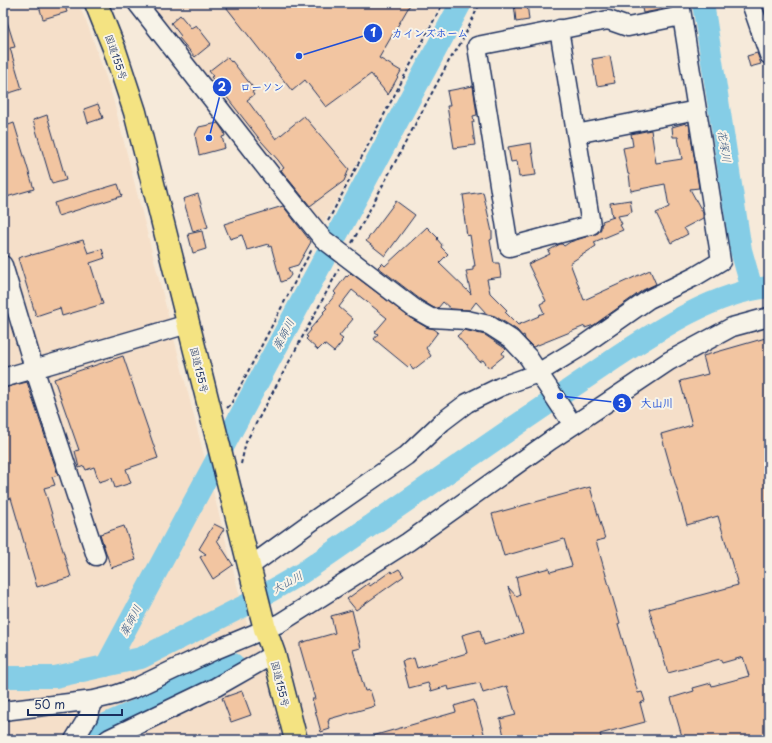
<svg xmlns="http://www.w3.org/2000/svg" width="772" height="743" font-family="'Playpen Sans','Klee One',sans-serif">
  <rect width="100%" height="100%" fill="#f6eada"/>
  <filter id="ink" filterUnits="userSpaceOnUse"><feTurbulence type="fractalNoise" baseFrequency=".025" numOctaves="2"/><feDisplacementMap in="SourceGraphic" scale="8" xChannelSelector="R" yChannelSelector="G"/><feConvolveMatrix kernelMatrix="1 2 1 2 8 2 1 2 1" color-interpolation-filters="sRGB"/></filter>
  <g filter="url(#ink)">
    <!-- built -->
    <path fill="#f5dfc9" d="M3 3H78L90 31 112 95 248 628 263 663 270 668 288 740H3Z
      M144 3H441L340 195 319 230Z
      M769 322V740H308L281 640 283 631 619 399 737 332Z"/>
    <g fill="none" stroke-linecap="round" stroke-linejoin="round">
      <!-- river -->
      <path stroke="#85cde6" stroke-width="22" d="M703 3 741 250 752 289
        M106 666 461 3
        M3 677H55L141 658 250 603 302 573C376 522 450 471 524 420 554 400 584 379 614 359 661 328 712 294 769 287
        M92 740 108 723 142 708 233 664"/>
    </g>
    <!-- building -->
    <path fill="#f2c5a1" stroke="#1b2f5e" d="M38 3H64L67 12 43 19Z
      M223 3H411L379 58 401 71 388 95 371 74 326 107 305 80 292 91Z
      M514 3H527L529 20 516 22Z
      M641 3H670V8L643 13Z
      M3 15H5L15 47 10 48 22 89 3 95Z
      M180 15 191 28 196 25 211 44 195 57 179 38 181 36 171 23Z
      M757 53 761 64 750 67 747 56Z
      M610 56 615 83 597 86 592 59Z
      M227 57 231 62 232 61 255 90 252 92 254 95 247 100 276 139 304 116 349 169 344 181 310 206 281 170 284 168 278 160 261 141 211 77 213 76 209 71Z
      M473 86 477 115 473 116 474 122H472L475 145 454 148 447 106H450L447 91Z
      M98 104 103 118 88 123 84 109Z
      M47 115 66 180 52 184 33 120Z
      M14 123 34 189 3 198V127Z
      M218 123 224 132 225 136 222 137 225 148 199 155 195 135 199 127Z
      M686 123V125L689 124 699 188 690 189 703 213V218L684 228 688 234 671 243 656 213 669 207 665 184 631 191 629 174H628L623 148 633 146 631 134 651 130 656 163 682 159 678 137H673L672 127Z
      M531 143 536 175 519 177 517 161 511 162 508 147Z
      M118 184 122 196 58 216 54 203Z
      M483 192 492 232V239L490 240 494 263H499L501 277 487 279 490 293 507 310 505 312 518 325 539 316 538 315 544 313 540 304 546 301 528 264 550 254 548 251 560 244H562L564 246 570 242 598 233 601 229V224L603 223 602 221 614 217H612L610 203 630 200 632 212 629 213V214L618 216 622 224 620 225 623 230 594 242 596 246 570 263 584 300 650 270 656 284 643 290 594 325 585 328V326L533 347 525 339 524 335 522 336 517 330 495 316 487 314 476 302 470 310 451 309 443 302 438 308H434L421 300 378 267 382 263 385 266 427 227 438 238 437 239 442 245 441 247 448 254 439 263 471 294 466 271 473 270V266H475L470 235 467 236 465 222 463 210 465 209 463 195Z
      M198 194 208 227 193 232 183 199Z
      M396 201 415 215 385 256 366 241Z
      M283 206 311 242 298 265 288 268 291 275 288 279 281 282 271 246 269 247 268 244 247 250 242 235 230 239 224 224Z
      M202 231 206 249 193 253 188 234Z
      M83 240 88 253 102 249 105 258 90 263 103 304 62 316 60 308 36 316 18 258 31 254 32 255Z
      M351 273 409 317 426 327 434 329 438 332 426 348 431 356 413 370 410 365 408 367 374 339 378 334 375 332 387 318 352 290 339 307 353 319 339 336 343 339 341 341 342 342 334 352 324 344 318 350 306 339 308 337 306 336 311 330 310 329 324 313 323 312 327 308 325 307 336 294 334 292 346 276 347 277Z
      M464 330 485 335 506 349 502 353 504 356 489 368 483 360 480 362 457 336Z
      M769 337V740H683L671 698 694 691 693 688 711 683 712 686 749 676 743 657 722 663 720 659 668 673 649 609 738 585 718 516 687 525 661 434 692 425 680 381 708 374 703 356Z
      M123 356 158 458 126 469 131 483 115 488 112 478 99 482 94 467 86 470 84 466 79 468 75 451 79 450 54 379Z
      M27 382 58 475 52 477 55 485 44 488 71 577 37 587 11 498 3 501V388Z
      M590 487 605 539 596 541 620 623 618 624 638 693 642 692 645 701 640 703 645 722 600 734 602 740H505L500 719 516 715 507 686 483 693 480 683 449 690 448 686 431 691 428 683 409 688 402 661 414 658 417 668 467 653 462 635 480 630 484 645 523 633 508 587 517 597 520 595 516 577 549 568 550 572 572 566 564 539 504 556 492 514Z
      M214 524 224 529 217 540 233 565 213 579 200 557 206 554 199 549Z
      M124 526 136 560 111 568 100 534Z
      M399 569 404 576 356 610 347 599 369 583 370 586 391 571 392 573Z
      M352 610 361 648 353 650 365 691 370 690 375 706 329 719V721H328L330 729 321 732 312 699H315L300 647V643L335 633 331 616Z
      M242 691 251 715 231 722 222 698Z
      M474 700 486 740H370L369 737 456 712 454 706Z"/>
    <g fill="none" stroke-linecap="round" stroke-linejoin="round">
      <defs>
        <path id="minor" d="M137 3 273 177 323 239 415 309 431 318 467 320 489 325 511 339 528 357 573 425
          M751 3 769 55
          M559 29 591 225 509 247 477 46 608 20 628 27 681 16
          M576 134 697 110
          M3 265 34 368 96 556
          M3 378 188 324
          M249 567 314 520 406 456 442 422 467 403 500 387 538 373 579 348 649 299 696 276 721 261 680 3
          M3 711 94 700
          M74 740 88 717 94 700 115 695 135 688 215 650 280 623 408 542 551 440 669 361 732 327 769 317
          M107 740 110 738 216 687 274 654"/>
        <path id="highway" d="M96 3 114 48 135 112 265 629 274 654 296 740"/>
      </defs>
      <!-- minor casing -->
      <use href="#minor" stroke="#1b2f5e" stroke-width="21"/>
      <!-- highway casing -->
      <use href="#highway" stroke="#1b2f5e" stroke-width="25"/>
      <!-- path -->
      <path stroke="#1b2f5e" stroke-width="2" stroke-dasharray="4 3" stroke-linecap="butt" d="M328 221 443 3
        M352 243 450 59C463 43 471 21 480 3
        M227 408 231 404 312 249
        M241 464 246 442 339 269"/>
      <!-- minor -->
      <use href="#minor" stroke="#f7f3e8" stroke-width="18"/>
      <!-- highway -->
      <use href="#highway" stroke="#f4e382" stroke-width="22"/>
    </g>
  </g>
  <g text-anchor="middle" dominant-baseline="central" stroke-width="4" stroke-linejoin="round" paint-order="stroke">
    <!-- street labels -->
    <g font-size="10" fill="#1b2f5e" stroke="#f7f3e8">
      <text transform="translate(117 57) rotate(71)">国道155号</text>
      <text transform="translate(200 370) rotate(76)">国道155号</text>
      <text transform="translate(281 684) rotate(76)">国道155号</text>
    </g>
    <!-- water labels -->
    <g font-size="11" font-style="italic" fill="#365680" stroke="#f7f3e8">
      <text transform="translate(725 146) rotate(81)">花塚川</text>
      <text transform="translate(283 334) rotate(-62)">薬師川</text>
      <text transform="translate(287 582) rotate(-29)">大山川</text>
      <text transform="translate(130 620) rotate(-62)">薬師川</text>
    </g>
  </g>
  <!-- callouts -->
  <path fill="none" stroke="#1d4ed8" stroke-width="1.5" d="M299 56L373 33M209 138L222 87M560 396L622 403"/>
  <g fill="#1d4ed8" stroke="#f7f3e8" stroke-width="1.5">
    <circle cx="299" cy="56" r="4"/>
    <circle cx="209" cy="138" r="4"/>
    <circle cx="560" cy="396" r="4"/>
    <circle cx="373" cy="33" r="10"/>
    <circle cx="222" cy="87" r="10"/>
    <circle cx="622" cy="403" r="10"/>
  </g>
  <g font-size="12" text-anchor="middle" font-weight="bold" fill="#fff">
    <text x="373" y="37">1</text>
    <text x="222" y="91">2</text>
    <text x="622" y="408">3</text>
  </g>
  <g font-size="11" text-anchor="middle" font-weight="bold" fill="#1d4ed8" stroke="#f7f3e8" stroke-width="4" stroke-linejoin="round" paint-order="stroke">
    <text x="430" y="37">カインズホーム</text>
    <text x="262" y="91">ローソン</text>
    <text x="657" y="407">大山川</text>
  </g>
  <!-- margin -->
  <rect width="772" height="743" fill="none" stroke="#f7f3e8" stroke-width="16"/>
  <rect x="8" y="8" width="756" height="727" fill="none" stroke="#1b2f5e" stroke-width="1.5" filter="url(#ink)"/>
  <!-- scale -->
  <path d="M28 709v6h94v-6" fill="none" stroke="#1b2f5e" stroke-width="2"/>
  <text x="34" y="709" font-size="12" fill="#1b2f5e" stroke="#f7f3e8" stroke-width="3" paint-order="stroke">50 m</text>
</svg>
